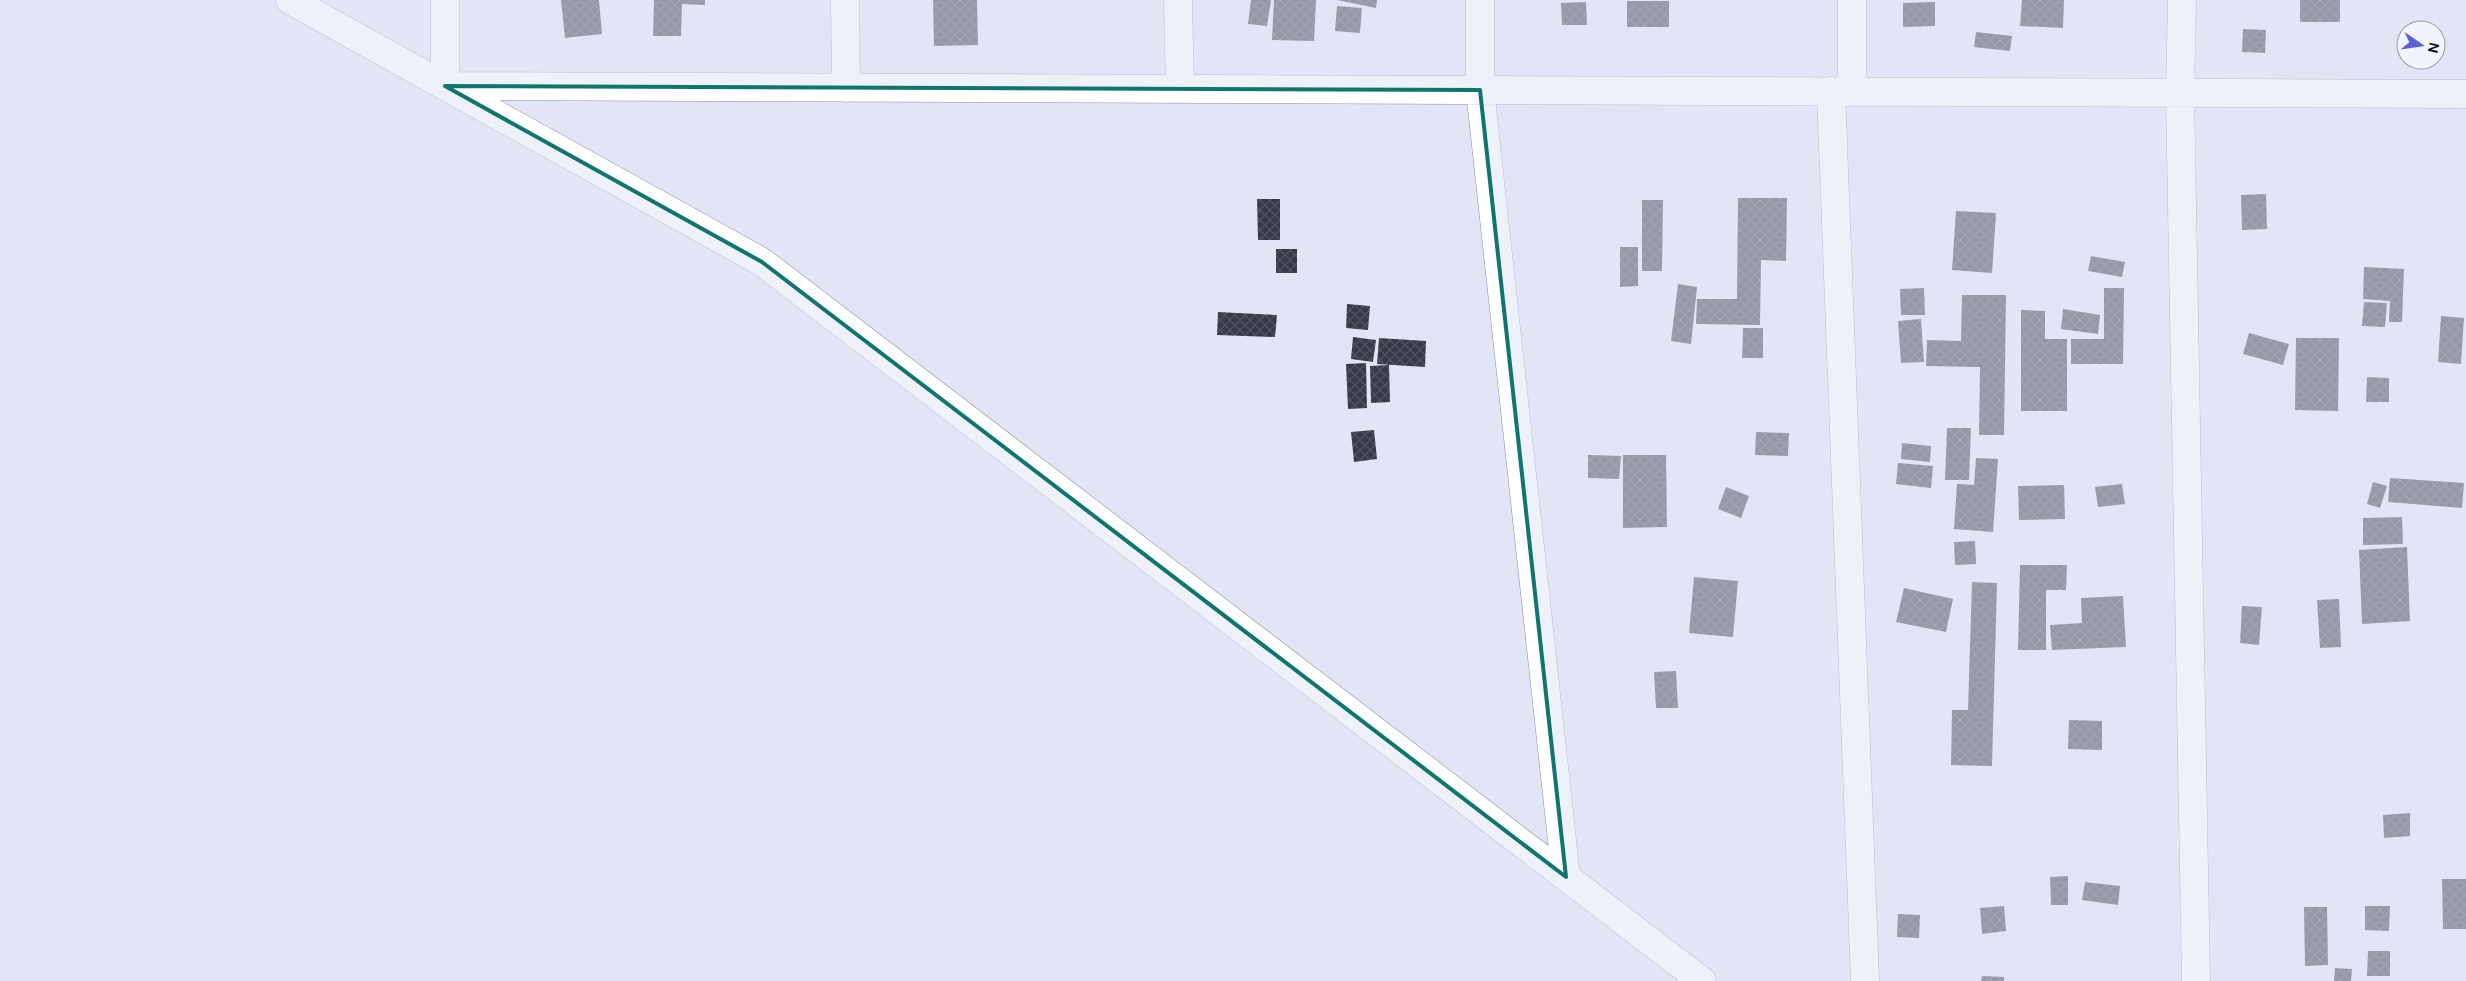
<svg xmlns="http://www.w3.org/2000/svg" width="2466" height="981" font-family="'DM Sans',sans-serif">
  <defs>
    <pattern id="building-cross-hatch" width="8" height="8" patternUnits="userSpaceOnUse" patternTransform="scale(1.25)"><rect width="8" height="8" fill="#383a47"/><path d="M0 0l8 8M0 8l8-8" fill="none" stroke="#51535e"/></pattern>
  </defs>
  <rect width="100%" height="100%" fill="#e2e5f5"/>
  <!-- building -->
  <path fill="url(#building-cross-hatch)" d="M561 0H599L602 34 565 38Z
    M654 0H705V5L682 4 681 36H653Z
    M933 0H977L978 45 934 46Z
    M1251 0H1271L1267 26 1248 24Z
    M1274 0H1316L1314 41 1272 40Z
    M1337 0H1377L1376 8Z
    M2022 0H2064L2063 28 2020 26Z
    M2300 0H2340V22H2300Z
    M1627 1H1669V27H1627Z
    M1586 2 1587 25H1562L1561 3Z
    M1935 2V26L1903 27V3Z
    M1337 6 1362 8 1360 33 1335 31Z
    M2243 29 2266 30 2265 53 2242 52Z
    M1976 32 2012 36 2010 51 1974 47Z
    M2266 194 2267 229 2242 230 2241 195Z
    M1738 198H1787L1786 261 1761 260 1760 325 1696 324 1697 299H1737Z
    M1257 199H1280V240H1258Z
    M1642 200H1663L1662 271H1642Z
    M1956 211 1996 213 1992 273 1952 270Z
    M1620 247H1638V286L1620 287Z
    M1276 249H1297V273H1276Z
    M2091 256 2125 262 2122 277 2088 271Z
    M2364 267 2404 269 2402 322H2389L2390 301 2363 299Z
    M1678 284 1697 287 1691 344 1671 341Z
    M1924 288 1925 315H1901L1900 289Z
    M2104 288H2124L2123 364H2071V339H2104Z
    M1962 295H2006L2004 435H1979L1980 367 1926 366 1927 340 1961 341Z
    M2364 302 2387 303 2385 327 2362 326Z
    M1347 304 1370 306 1368 330 1346 328Z
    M2063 309 2100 315 2098 334 2061 329Z
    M2021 310 2045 311V339H2067V411H2021Z
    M1218 312 1277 315 1275 337 1217 335Z
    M2441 316 2464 318 2461 364 2438 362Z
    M1921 319 1924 362 1901 363 1898 321Z
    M1743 328H1763V358H1742Z
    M2249 333 2289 344 2283 365 2243 354Z
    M1353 337 1376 340 1373 362 1351 359Z
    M1379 338 1426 341 1425 367 1377 364Z
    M2296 338H2339L2338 411 2295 410Z
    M1366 363 1367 408 1348 409 1346 364Z
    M1389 365 1390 402 1371 403 1370 366Z
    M2367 377 2389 378V402H2366Z
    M1947 428H1971L1969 480H1945Z
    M1374 430 1377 459 1354 462 1351 432Z
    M1756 432 1789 433 1788 456 1755 455Z
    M1902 443 1931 446 1930 462 1901 459Z
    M1588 455 1621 456 1619 479 1588 478Z
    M1623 455H1666L1667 527 1623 528Z
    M1976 458 1998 459 1993 532 1954 529 1957 484 1974 485Z
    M1898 463 1933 466 1931 488 1896 484Z
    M2390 478 2464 483 2462 508 2388 502Z
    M2373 482 2387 486 2380 508 2367 504Z
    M2122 484 2125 504 2098 507 2095 487Z
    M2064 485 2065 519 2019 520 2018 486Z
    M1726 487 1749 496 1741 518 1718 509Z
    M2402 517 2403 544 2363 545V518Z
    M1975 541 1976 564 1955 565 1954 542Z
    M2407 547 2410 621 2362 624 2359 550Z
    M2020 565H2067L2066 590H2046V650H2018Z
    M1694 577 1738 581 1733 637 1689 633Z
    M1972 582 1997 583 1992 766 1951 765 1952 710H1968Z
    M1904 588 1953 599 1946 632 1896 622Z
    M2123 596 2126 647 2052 650 2050 625 2082 623 2081 598Z
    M2339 599 2341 647 2320 648 2317 600Z
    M2242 606 2262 607 2259 645 2240 643Z
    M1676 671 1678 708H1656L1654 672Z
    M2069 720 2102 721V750L2068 749Z
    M2410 813V836L2384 838 2383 815Z
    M2068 876V905H2051L2050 877Z
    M2442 879H2466V929H2443Z
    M2085 882 2120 886 2118 905 2082 900Z
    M2004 906 2006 931 1982 934 1980 908Z
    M2365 906H2390L2389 931 2365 930Z
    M2304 907H2327L2328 965 2305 966Z
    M1898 914 1920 915 1919 938 1897 937Z
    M2368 951H2390V976H2367Z
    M2335 968 2352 969 2351 981H2334Z
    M1982 976 2004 977V981H1981Z"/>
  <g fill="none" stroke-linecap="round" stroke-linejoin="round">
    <defs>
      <path id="street" d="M290 0 762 262 1702 981
        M445 0V86L2466 94
        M845 0 846 88
        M1178 0 1180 89
        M1480 0V90L1566 877
        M1852 0V91
        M2182 0 2180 93 2196 981
        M1831 91 1865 981"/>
    </defs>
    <!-- street casing -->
    <use href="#street" stroke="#898c9a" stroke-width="29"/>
    <!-- street -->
    <use href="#street" stroke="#fff" stroke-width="28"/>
  </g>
  <!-- marked area -->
  <path d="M0 0H2466V981H0ZM445 86 1480 90 1566 877 762 262Z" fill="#e2e5f5" fill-opacity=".55" fill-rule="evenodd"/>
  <path fill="none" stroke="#0f766e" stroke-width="4" stroke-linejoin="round" d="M445 86 1480 90 1566 877 762 262Z"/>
  <!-- north arrow -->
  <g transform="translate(2421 45) rotate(103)"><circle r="24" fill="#f1f3fd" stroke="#9798a1"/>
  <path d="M0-4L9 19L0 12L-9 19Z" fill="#5b5ed6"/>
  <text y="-8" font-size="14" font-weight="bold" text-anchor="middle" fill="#0f1016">N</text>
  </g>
</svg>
